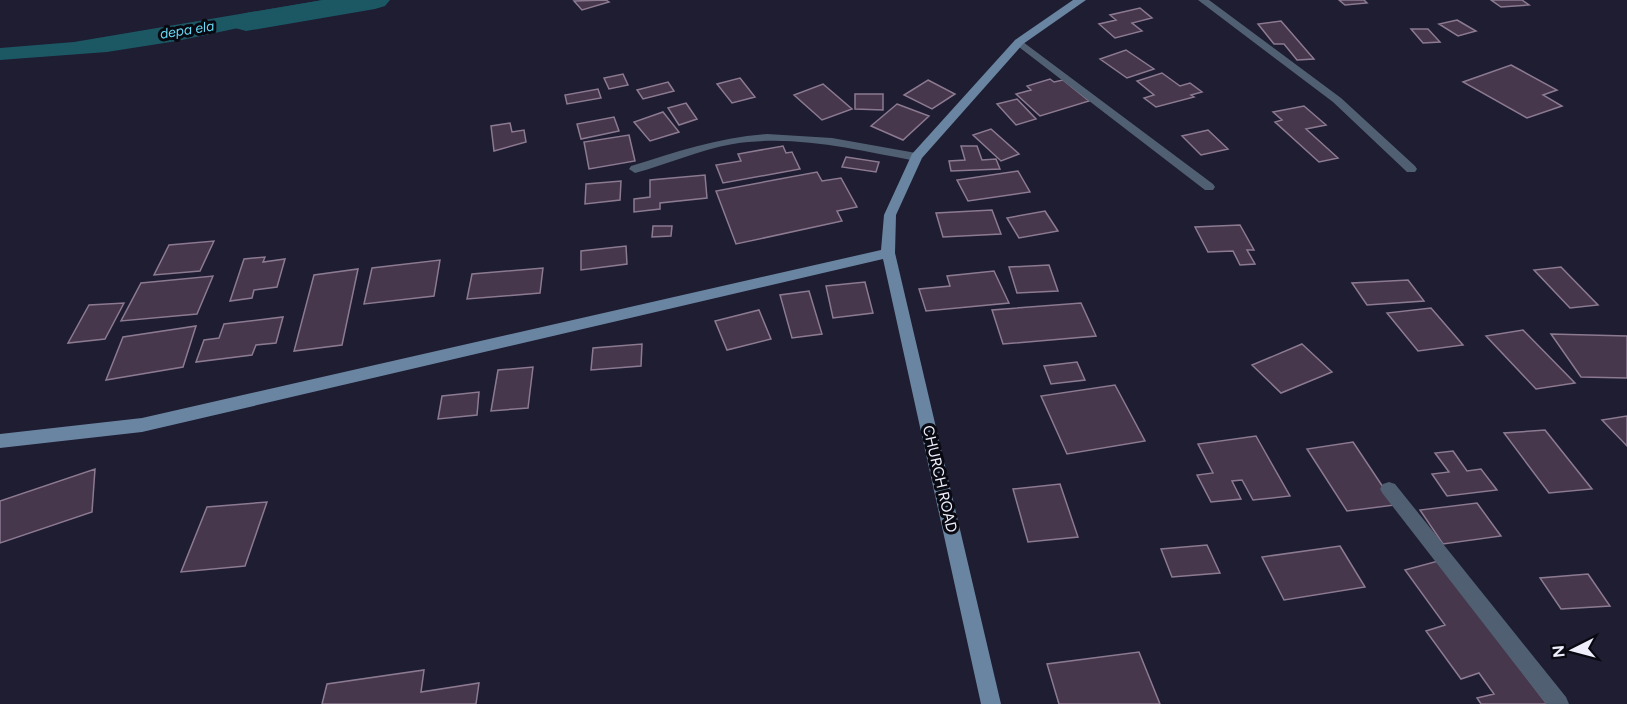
<svg xmlns="http://www.w3.org/2000/svg" width="1627" height="704" font-family="Figtree,sans-serif">
  <rect width="100%" height="100%" fill="#1e1d32"/>
  <!-- water -->
  <path fill="#1c5764" d="M323 0H370L177 41 107 52 0 60V48L74 42Z"/>
  <g fill="none" stroke-linecap="round" stroke-linejoin="round">
    <!-- canal -->
    <path fill="#1c5764" fill-rule="evenodd" d="M323 0H390L385 6 375 9 246 31 235 28 231 22 235 16 246 13Z"/>
  </g>
  <!-- building -->
  <path fill="#47374c" stroke="#8c7a91" stroke-width="1.5" d="M606 0 609 2 582 10 574 1Z
    M1339 0H1364L1367 3 1345 5Z
    M1491 0H1522L1529 5 1501 7Z
    M1140 8 1152 18 1132 23 1142 31 1115 38 1099 24 1116 20 1110 15Z
    M1457 20 1476 31 1458 36 1439 24Z
    M1281 21 1314 59 1297 60 1284 44H1274L1258 24Z
    M1411 29H1428L1440 42 1423 43Z
    M1126 50 1154 69 1127 78 1100 59Z
    M1511 65 1557 90 1543 95 1562 106 1527 118 1463 82Z
    M1162 73 1180 86 1190 83 1202 92 1191 95 1194 97 1156 107 1144 98 1154 95 1137 81Z
    M623 74 628 85 609 89 604 78Z
    M740 78 755 97 732 103 717 84Z
    M1050 79 1054 82 1063 80 1089 101 1040 116 1016 94 1031 90 1027 86Z
    M928 80 955 94 932 109 904 95Z
    M668 82 674 91 643 99 637 90Z
    M823 84 852 109 822 120 794 95Z
    M598 89 601 98 567 104 565 95Z
    M855 94H883V110L855 109Z
    M1017 99 1036 119 1016 125 997 104Z
    M686 103 697 119 679 125 668 108Z
    M897 104 929 116 903 140 871 126Z
    M1304 106 1326 125 1306 129 1338 158 1319 162 1275 122 1282 120 1273 112Z
    M663 112 679 132 650 141 634 122Z
    M614 117 619 131 581 139 577 124Z
    M510 123 512 132 524 130 526 142 494 151 491 126Z
    M991 129 1019 154 1001 161 973 135Z
    M1208 130 1228 149 1201 155 1182 136Z
    M629 135 635 161 589 169 584 142Z
    M783 146 786 153 792 152 800 169 723 183 716 165 741 161 738 154Z
    M961 146H977L982 160 996 159 1000 169 951 171 949 161 965 160Z
    M846 157 879 162 876 172 842 167Z
    M1018 171 1030 192 968 201 957 180Z
    M817 172 822 181 841 178 857 207 837 211 842 221 736 244 716 191Z
    M705 175 707 198 660 203V209L634 212V199L650 197V180Z
    M621 181 620 200 585 204 586 184Z
    M992 210 1001 234 943 237 936 213Z
    M1045 211 1058 231 1019 238 1007 218Z
    M1240 225 1254 250H1247L1255 264 1240 265 1233 251 1208 252 1195 227Z
    M653 226H672L671 236 652 237Z
    M214 241 200 271 154 275 169 245Z
    M626 246 627 264 581 270V251Z
    M265 257 263 262 285 259 277 287 254 290 252 298 230 301 244 259Z
    M440 260 434 296 364 304 372 268Z
    M1049 265 1058 291 1017 293 1009 267Z
    M1561 267 1598 305 1570 308 1534 270Z
    M543 268 540 293 467 299 472 274Z
    M358 269 342 345 294 351 314 275Z
    M994 271 1009 303 926 311 919 289 950 286 947 276Z
    M213 276 197 314 121 321 141 283Z
    M1408 280 1424 301 1367 305 1352 283Z
    M865 282 873 313 833 318 826 286Z
    M809 291 822 334 792 338 780 295Z
    M124 303 105 339 68 343 89 305Z
    M1081 303 1096 336 1003 344 992 310Z
    M1431 308 1463 345 1418 351 1387 313Z
    M759 310 771 339 727 350 715 321Z
    M283 317 276 343 256 345 252 355 196 362 204 340 219 338 224 324Z
    M196 326 183 367 106 380 123 337Z
    M1523 330 1575 383 1536 389 1486 336Z
    M1551 334 1627 336V378L1581 377Z
    M642 344 641 366 591 370 593 348Z
    M1302 344 1332 372 1281 393 1252 365Z
    M1077 362 1085 380 1051 384 1044 366Z
    M533 367 528 408 491 411 498 370Z
    M1115 385 1145 441 1067 454 1041 396Z
    M479 392 477 415 438 419 442 396Z
    M1627 416V446L1602 420Z
    M1545 430 1592 489 1549 493 1504 433Z
    M1256 436 1290 496 1253 500 1242 480 1232 481 1241 499 1211 502 1197 475 1213 473 1198 444Z
    M1353 442 1395 505 1347 511 1307 449Z
    M1453 451 1467 471 1481 469 1497 490 1447 496 1432 474 1449 472 1435 453Z
    M95 469 92 512 0 543V501Z
    M1060 484 1078 537 1028 542 1013 489Z
    M267 502 245 566 181 572 207 507Z
    M1477 503 1501 536 1443 544 1420 510Z
    M1207 545 1220 573 1172 577 1161 549Z
    M1340 546 1365 587 1284 600 1262 557Z
    M1438 561 1547 704H1481L1477 698 1494 694 1479 673 1461 679 1426 631 1445 625 1405 570Z
    M1588 574 1610 606 1561 609 1540 578Z
    M1139 652 1160 704H1059L1047 664Z
    M424 670 421 692 479 683 476 704H322L327 684Z"/>
  <g fill="none" stroke-linecap="round" stroke-linejoin="round">
    <!-- lane -->
    <path fill="#506072" fill-rule="evenodd" d="M1389 482 1395 484 1566 697 1569 704H1546L1383 494 1380 489 1383 484Z"/>
    <!-- street -->
    <path fill="#506072" fill-rule="evenodd" d="M1198 0H1209L1341 98 1415 166 1417 169 1415 172H1407L1333 102Z
      M1019 39 1213 184 1215 187 1213 190H1205L1015 44V40Z
      M767 134 832 138 916 153 922 157 916 161C856 150 794 134 733 144 699 150 668 164 635 173L629 169 631 166C676 152 720 137 767 134Z"/>
    <!-- secondary -->
    <path fill="#6a85a1" fill-rule="evenodd" d="M1073 0H1086L1023 44 922 158 896 215 895 253 1001 704H981L883 259 142 432 0 448V434L142 418 881 250 884 215 912 154 1015 40Z"/>
  </g>
  <g text-anchor="middle" dominant-baseline="central" stroke-width="6" stroke-linejoin="round" paint-order="stroke">
    <!-- far-water labels -->
    <g font-size="14" font-style="italic" fill="#68d8f3" stroke="#090912">
      <text transform="translate(187 30) rotate(-9)">depa ela</text>
    </g>
    <!-- street labels -->
    <g font-size="15" fill="#eeeefd" stroke="#090912">
      <text transform="translate(940 479) rotate(77)">CHURCH ROAD</text>
    </g>
  </g>
  <!-- north arrow -->
  <g transform="translate(1573 650) rotate(264)" stroke="#090912" stroke-width="4.5" paint-order="stroke">
  <path d="M0-4.5L10 22L0 15L-10 22Z" fill="#eeeefd"/>
  <text y="-9" font-size="16" font-weight="bold" text-anchor="middle" fill="#eeeefd">N</text>
  </g>
</svg>
